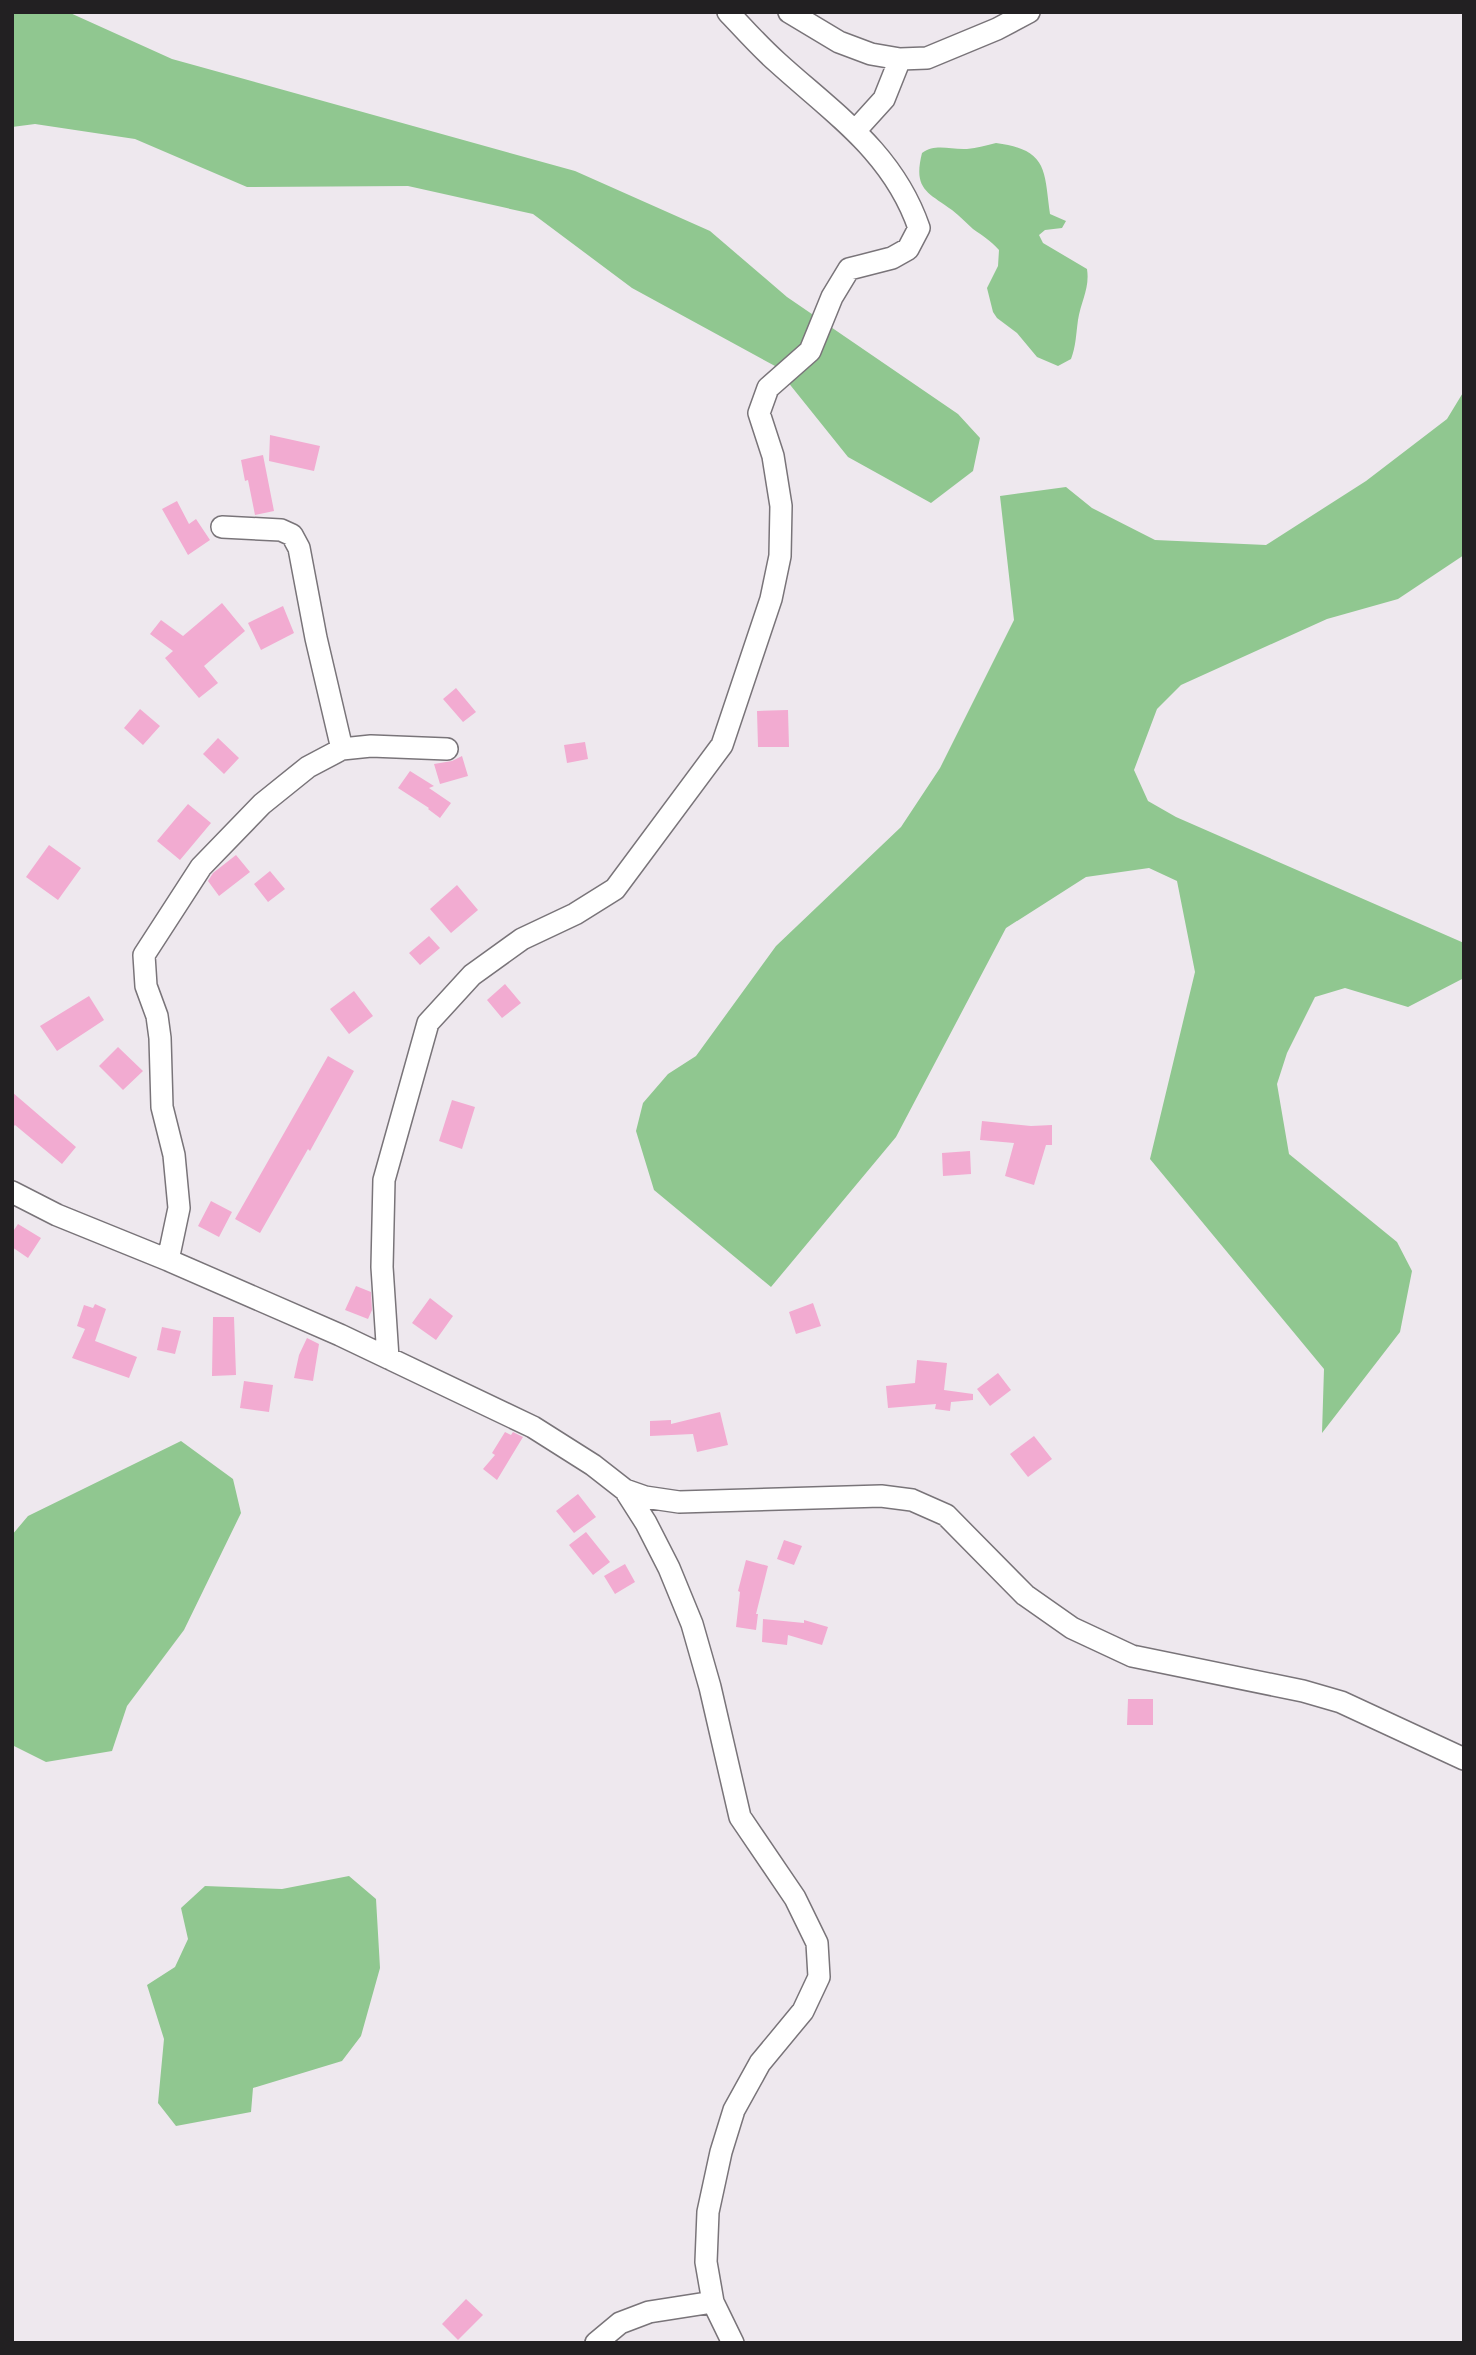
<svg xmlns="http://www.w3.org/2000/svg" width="1476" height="2355" font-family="Inter,sans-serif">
  <rect width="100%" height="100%" fill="#eee8ee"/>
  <!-- forest -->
  <path fill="#90c790" d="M12 12H68L172 59 575 171 710 231 787 297 958 414 980 438 973 471 931 503 848 457 775 366 632 288 533 214 408 186 247 187 135 139 35 124 12 127Z
    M996 143C1048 150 1044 170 1050 214L1066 221 1062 228 1045 230 1039 235 1043 243 1087 269C1090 288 1081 301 1078 320 1076 334 1076 346 1071 359L1058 366 1037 357 1017 333 997 318 993 312 987 288 998 266 999 250C989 239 984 237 973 229 966 223 960 216 952 210 927 192 913 189 922 153 936 143 950 150 967 149 977 148 987 145 996 143Z
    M1464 391V555L1398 599 1327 619 1181 685 1157 709 1134 770 1148 801 1176 817 1464 943V978L1408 1007 1345 988 1315 997 1287 1053 1277 1084 1289 1154 1397 1242 1412 1271 1400 1332 1322 1433 1324 1369 1150 1159 1195 972 1177 881 1149 868 1086 877 1006 928 896 1137 771 1287 654 1190 636 1131 643 1103 668 1074 696 1056 776 946 901 827 940 768 1014 620 1000 496 1066 487 1092 508 1155 540 1266 545 1366 481 1447 419Z
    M181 1441 233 1479 241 1513 184 1630 127 1706 112 1751 46 1762 12 1745V1535L28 1516Z
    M349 1876 376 1899 380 1968 361 2036 342 2061 253 2088 251 2112 176 2126 158 2103 164 2039 147 1985 175 1967 188 1939 181 1908 205 1886 282 1889Z"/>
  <!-- building -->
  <path fill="#f2abd1" d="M270 435 320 446 314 471 269 461Z
    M263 455 274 511 255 515 248 480 245 481 241 460Z
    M177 501 189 524 196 519 210 540 188 555 162 509Z
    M222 603 245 631 204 666 218 683 199 698 165 658 173 651 150 634 161 620 183 636Z
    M283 606 294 633 261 650 248 623Z
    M456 688 476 712 463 722 443 699Z
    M140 709 160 726 143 745 124 728Z
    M788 710 789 747H758L757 711Z
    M218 738 239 758 224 774 203 754Z
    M585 742 588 759 567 763 564 745Z
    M462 756 468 776 440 784 434 764 452 761Z
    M410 771 434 786 429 788 451 803 440 818 428 809 429 808 398 788Z
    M188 804 211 823 180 860 157 841Z
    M49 845 81 868 58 900 26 877Z
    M236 855 250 872 219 896 208 881 213 873Z
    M270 871 285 889 268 902 254 884Z
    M457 885 478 910 451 933 430 909Z
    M429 936 440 948 420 965 409 953Z
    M505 984 521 1003 502 1018 487 1000Z
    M354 991 373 1016 349 1034 330 1009Z
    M89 996 104 1020 57 1051 40 1026Z
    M118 1047 143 1071 123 1090 99 1066Z
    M328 1056 354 1071 310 1151 308 1149 260 1233 235 1219Z
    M12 1092 76 1147 62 1164 15 1125 12 1128Z
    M452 1100 475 1107 462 1149 439 1141Z
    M982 1121 1031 1126 1052 1125V1145H1046L1034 1185 1005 1176 1014 1143 980 1140Z
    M970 1151 971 1174 943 1176 942 1153Z
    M211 1201 232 1212 219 1237 198 1226Z
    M18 1224 41 1238 28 1258 12 1247V1233Z
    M356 1286 371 1292 372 1310 368 1319 345 1310Z
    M430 1298 453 1316 436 1340 412 1323Z
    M813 1303 821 1326 796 1334 789 1312Z
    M95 1304 106 1309 95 1341 137 1357 129 1378 72 1358 85 1329 77 1326 84 1305 93 1308Z
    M213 1317H234L236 1375 212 1376Z
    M162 1327 181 1331 175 1354 157 1350Z
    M307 1338 319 1344 313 1381 294 1378 299 1355Z
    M917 1360 947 1363 944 1390 973 1394V1400L951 1402 950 1411 935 1409 936 1404 888 1408 886 1386 915 1383Z
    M998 1373 1011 1390 990 1406 977 1389Z
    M244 1381 273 1385 269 1412 240 1408Z
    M720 1412 728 1445 697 1452 693 1434 650 1436V1421L671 1420V1424Z
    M505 1432 511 1435 513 1432 523 1437 497 1480 483 1469 495 1455 492 1453Z
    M1034 1436 1052 1459 1028 1477 1010 1454Z
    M578 1494 596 1517 574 1533 556 1511Z
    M586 1532 610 1562 593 1575 569 1545Z
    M784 1540 802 1546 794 1565 777 1559Z
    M746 1560 768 1566 756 1614H758L756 1630 736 1627 740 1592 738 1591Z
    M625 1564 635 1582 615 1594 604 1576Z
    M763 1619 804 1623V1620L828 1627 822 1645 788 1635 787 1645 762 1642Z
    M1128 1699H1153V1725H1127Z
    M466 2299 483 2315 458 2340 442 2324Z"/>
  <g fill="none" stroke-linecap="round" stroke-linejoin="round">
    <defs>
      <path id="minor" d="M789 12 839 42 871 54 900 59 927 58 997 29 1029 12
        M855 131 884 99 900 59
        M222 527 281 530 292 535 299 548 316 638 342 749
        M12 1192 57 1215 168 1260 340 1335 533 1427 593 1465 625 1490 646 1523 669 1568 692 1624 710 1687 740 1817 795 1898 817 1943 819 1977 803 2011 760 2063 734 2110 721 2152 708 2212 706 2262 713 2302 733 2343
        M168 1260 179 1208 174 1155 162 1107 160 1038 157 1016 146 986 144 955 201 867 262 804 308 767 342 749 371 746 447 749
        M388 1358 382 1267 384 1180 428 1023 472 975 522 939 575 914 615 889 722 745 771 599 780 556 781 506 773 456 759 413 768 388 810 351 832 297 849 269 892 258 908 249 919 228C893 152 833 113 777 62 760 47 744 29 728 12
        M625 1490 645 1497 679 1502 881 1496 912 1500 946 1515 1025 1595 1072 1628 1132 1656 1303 1691 1341 1702 1464 1759
        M596 2343 620 2323 649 2312 713 2302"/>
    </defs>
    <!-- minor casing -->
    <use href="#minor" stroke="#797479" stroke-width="24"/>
    <!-- minor -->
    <use href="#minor" stroke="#fff" stroke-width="21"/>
  </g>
  <!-- border -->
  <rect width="1476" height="2355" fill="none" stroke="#222022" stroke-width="28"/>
</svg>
